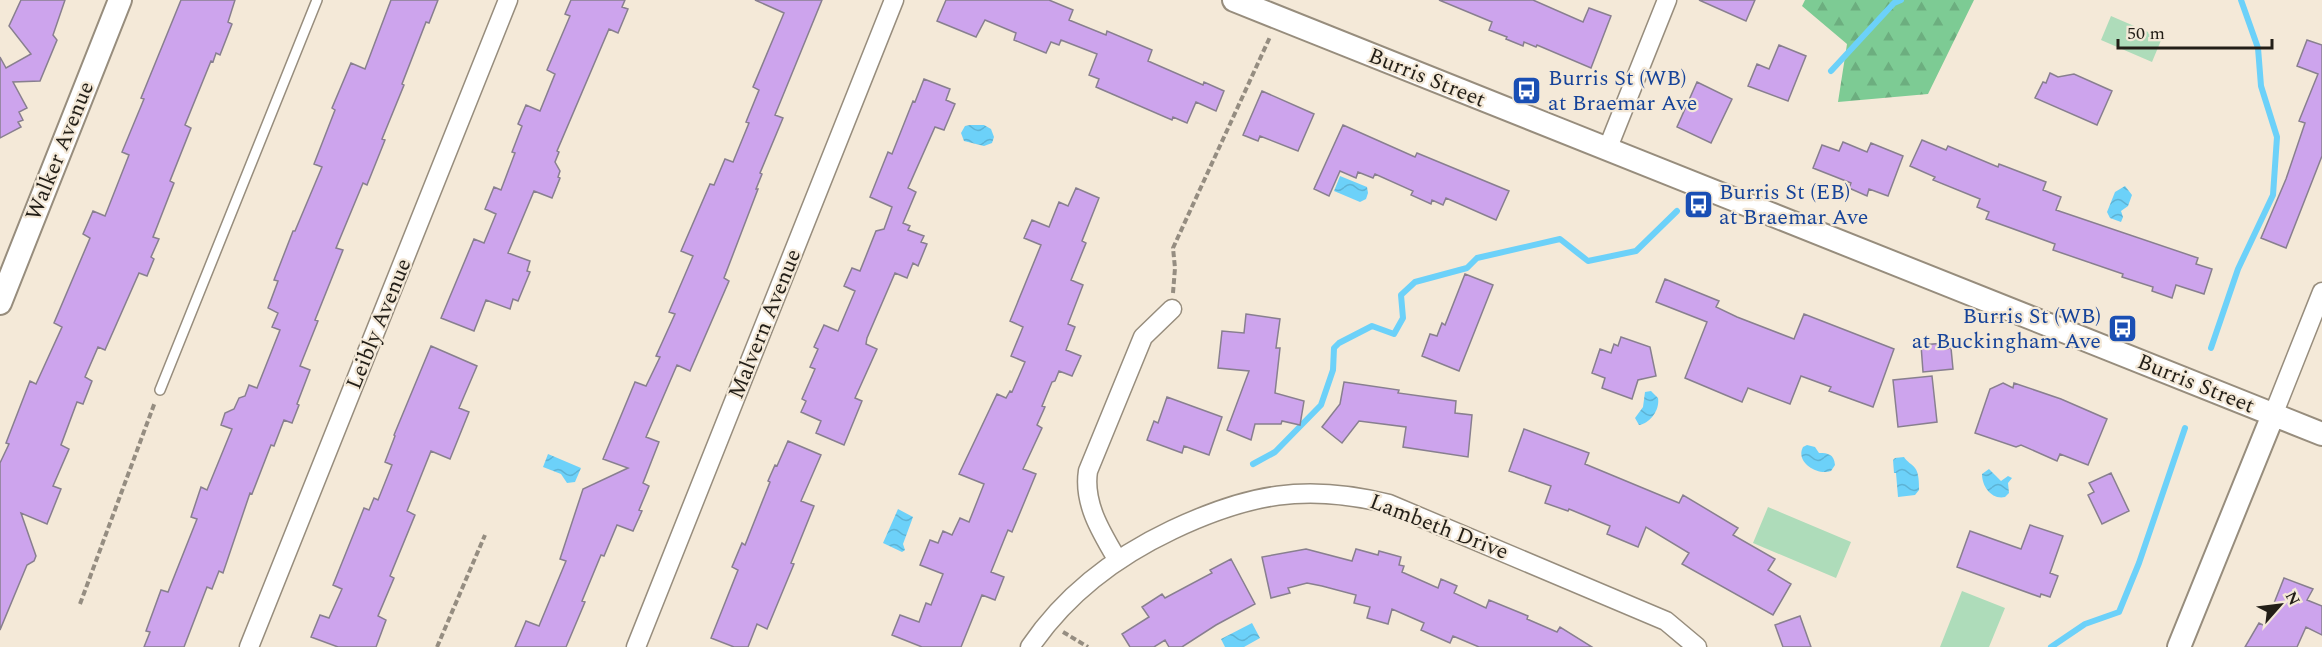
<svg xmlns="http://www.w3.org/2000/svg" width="2322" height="647" font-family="Spectral,serif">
  <defs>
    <pattern id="forest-firs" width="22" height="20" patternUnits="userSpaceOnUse" patternTransform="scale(1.5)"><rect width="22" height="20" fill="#7dcb94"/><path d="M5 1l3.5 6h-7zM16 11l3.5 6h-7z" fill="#6cae7f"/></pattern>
    <pattern id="water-waves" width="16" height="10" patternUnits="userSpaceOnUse" patternTransform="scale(1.5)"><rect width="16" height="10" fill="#6cd1f9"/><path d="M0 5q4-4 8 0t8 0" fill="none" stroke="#5db3d5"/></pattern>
  </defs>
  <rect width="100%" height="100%" fill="#f4e9d8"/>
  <!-- forest -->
  <path fill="url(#forest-firs)" d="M1805 0H1974L1928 94 1838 102 1847 44 1802 6Z"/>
  <!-- garden -->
  <path fill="#aedcba" d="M2111 16 2162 38 2152 62 2101 40Z
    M1768 507 1851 542 1836 578 1753 543Z
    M1962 591 2005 608 1989 647H1940Z"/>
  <!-- water -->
  <path fill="url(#water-waves)" d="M970 125H984L991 129 994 137 992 143 984 146 964 141 961 133 965 126Z
    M1340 176 1367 187 1368 193 1366 199 1360 202 1334 191Z
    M2125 186 2132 195 2128 206 2121 211 2123 217 2121 222 2110 218 2107 212 2115 192Z
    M1651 391 1658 398C1660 410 1650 423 1639 425L1635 418 1643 407 1645 392Z
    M1807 445 1815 447 1819 453C1828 453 1834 454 1835 465L1831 471C1817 476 1795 462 1803 447Z
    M548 454 581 468 575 482 567 483 561 474 543 467Z
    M1904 457C1907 462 1912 464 1915 468 1919 473 1919 483 1919 490L1915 495 1898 497 1896 473H1894L1893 460 1895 458Z
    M1989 469 2001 481 2008 476 2012 478 2008 483 2009 493 2005 497C1992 500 1982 487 1982 474Z
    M898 509 913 517 903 544 905 550 902 552 883 543Z
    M1252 623 1260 638 1244 647H1225L1221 639Z"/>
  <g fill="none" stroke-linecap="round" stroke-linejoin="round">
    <!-- stream -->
    <path stroke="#6cd1f9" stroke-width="6" d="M1831 71 1894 3 1901 0
      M2211 348 2238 269 2273 195 2277 137 2261 86 2258 48 2241 0
      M1253 464 1275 452 1321 405 1333 370 1334 348 1339 343 1372 326 1394 334 1403 318 1401 295 1415 282 1467 268 1477 258 1560 239 1588 261 1636 251 1677 211
      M2051 647 2085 624 2119 612 2139 563 2185 428"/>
  </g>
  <!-- building -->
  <path fill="#cda4ed" stroke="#887f8f" stroke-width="1.5" d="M21 0H65L53 35 57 40 40 81 13 82 27 108 19 112 23 120 18 122 21 127 0 138V57L6 68 31 54 9 26Z
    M181 0H235L228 22 232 24 220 55 216 53 213 62 211 61 185 125 191 128 170 181 174 183 153 237 159 239 151 257 154 259 147 276 139 273 105 350 98 347 85 377 92 381 83 404 77 402 61 445 69 449 53 486 61 489 47 524 21 513 36 556 34 561 27 565 0 630V463L9 444 6 443 30 381 36 384 62 327 54 323 90 238 83 234 93 211 105 216 129 155 122 152 144 99 141 98Z
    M391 0H438L429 23 426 22 402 84 404 85 382 139 385 140 367 185 363 183 336 248 343 250 315 320 318 321 300 366 310 370 297 404 299 405 292 423 284 420 274 446 271 445 252 494 250 493 223 573 219 571 212 589 207 587 184 647H144L150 632 146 631 161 590 168 592 197 519 191 517 201 487 207 490 232 429 221 425 225 413 234 409 239 398 245 396 249 385 257 388 280 330 272 327 278 313 268 308 278 281 274 280 293 231H295L322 167 314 164 335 110 332 108 351 63 365 69Z
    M571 0H625L622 7 628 9 618 33 609 29 557 151 559 152 555 162 560 171 558 177 560 178 552 198 534 191 508 253 530 261 527 271 530 272 518 301 513 299 510 309 486 300 474 331 441 318 474 239 484 243 496 214 485 209 494 187 501 190 515 153 512 152 522 126 518 124 526 105 540 111 555 74 547 70 570 16 565 14Z
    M755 0H822L775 115 783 118 760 173 762 174 756 189H758L724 278 729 281 690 371 677 365 646 437 659 442 643 483 649 486 639 510 642 511 633 531 617 525 604 556 601 555 582 601 585 602 566 647H515L526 621 539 626 566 561 560 559 583 489 628 468 603 459 635 382 646 386 660 357 656 356 675 314 669 312 693 256 681 251 710 184 714 185 725 159 733 162 749 123 746 122 759 90 753 87 784 13Z
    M946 0H1049L1073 10 1069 20 1106 35 1107 31 1152 50 1148 61 1203 85 1204 82 1224 91 1216 111 1196 102 1187 123 1173 117 1172 120 1096 87 1099 79 1089 75 1097 54 1061 40 1059 45 1051 42 1046 53 1014 40 1016 33 985 20 976 37 937 21Z
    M1439 0H1533L1583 22 1589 8 1611 16 1591 68 1537 45 1536 47 1524 42 1523 46 1506 39 1507 37 1489 30 1492 22Z
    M1699 0H1755L1746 21Z
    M2307 40 2322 45V156L2286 248 2261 238 2286 179 2305 123 2299 121 2318 74 2297 66Z
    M1779 45 1806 56 1788 101 1748 86 1757 64 1769 69Z
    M2050 73 2058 77 2074 74 2112 91 2097 125 2035 98 2043 82 2046 83Z
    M924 79 950 89 946 100 955 104 944 130 935 127 908 188 916 192 903 223 910 226 908 230 924 236 921 242 927 244 918 266 913 263 907 278 895 273 867 338 866 344 877 349 855 398 862 401 844 445 816 433 821 421 801 412 806 401 802 399 815 369 810 367 818 349 814 347 824 325 838 331 855 291 844 286 852 268 860 271 876 231 884 229 892 207 870 197 888 152 892 154 913 101 915 102Z
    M1697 82 1732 99 1711 143 1677 127Z
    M1262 91 1314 114 1298 151 1260 136 1258 141 1243 135Z
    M1343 125 1415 157 1417 153 1509 191 1496 220 1446 198 1443 205 1432 200 1431 204 1411 195 1413 191 1375 174 1373 178 1358 172 1356 178 1340 171 1329 196 1314 189Z
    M1922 140 1946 150 1948 146 1998 167 1999 164 2046 182 2043 190 2061 197 2056 210 2198 258 2196 264 2212 269 2204 294 2176 285 2172 298 2152 291 2153 287 2122 277 2123 274 2053 250 2055 244 1986 219 1989 212 1977 207 1980 199 1933 180 1935 177 1910 166Z
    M1843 142 1867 152 1871 143 1903 156 1888 196 1869 189 1867 196 1849 188 1851 183 1813 168 1822 145 1839 151Z
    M1076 188 1099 198 1082 241 1086 243 1071 280 1083 285 1068 324 1075 327 1066 350 1081 356 1072 376 1059 371 1055 381 1052 382 1042 406 1045 407 1037 425 1042 428 1023 469 1036 474 1012 532 1008 530 991 572 1004 577 995 600 982 595 961 647H922L892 635 900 615 919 622 926 603 931 605 943 574 920 565 930 540 938 543 943 531 952 535 960 518 969 522 984 484 959 474 997 394 1006 398 1010 391 1012 392 1025 362 1011 356 1023 327 1010 321 1041 245 1024 238 1032 220 1049 227 1059 202 1068 206Z
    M1465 274 1493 285 1459 371 1422 356 1430 334 1437 336 1442 323 1445 325Z
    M1665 279 1719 301 1716 307 1737 317 1794 339 1804 314 1894 349 1873 407 1829 391 1831 387 1801 376 1790 404 1748 388 1742 402 1685 378 1707 322 1656 302Z
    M1246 314 1280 319 1276 348H1280L1275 393 1304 401 1300 425 1282 421 1281 424H1255L1251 440 1227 430 1249 371 1218 368 1222 331 1244 333Z
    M1621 337 1650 347 1656 376 1638 380 1632 399 1602 388 1605 378 1592 373 1600 349 1611 353 1614 344 1618 346Z
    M1945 343 1946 349 1951 348 1953 369 1923 372 1921 345Z
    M431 346 477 366 459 408 469 412 450 459 431 451 407 511 415 515 390 576 394 578 378 616 386 620 376 647H338L311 637 320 615 329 618 342 589 333 585 364 508 369 510 374 498 378 500 392 465 385 462 395 436 394 435Z
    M1932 376 1937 422 1898 427 1893 380Z
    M1344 382 1399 390 1398 393 1456 401 1455 413 1472 415 1468 457 1403 447 1406 427 1359 421 1342 443 1322 427 1340 404Z
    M2003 383 2013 388 2014 383 2061 399 2107 419 2088 465 2060 454 2057 461 2021 445 2016 447 1975 433 1990 389Z
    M1167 397 1222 417 1209 455 1184 446 1182 453 1147 440 1154 421 1158 423Z
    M1524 429 1589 453 1585 464 1679 503 1683 495 1738 528 1733 535 1775 559 1768 570 1791 584 1773 615 1682 564 1689 553 1646 527 1638 547 1607 534 1610 526 1569 509 1568 511 1545 503 1551 486 1509 471Z
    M788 441 821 455 801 501 814 506 791 563 794 564 767 629 757 624 748 647H734L711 638 738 570 732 567 742 543 745 545 770 482 768 481 775 465 777 466Z
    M2111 473 2129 511 2102 524 2088 495 2094 492 2089 483Z
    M2030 525 2063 536 2050 573 2058 576 2050 597 2041 594 2040 597 1957 567 1970 531 2021 549Z
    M1306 549 1352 561 1356 549 1378 555 1379 551 1401 557 1399 565 1404 566 1402 572 1438 588 1441 579 1457 586 1454 593 1486 608 1489 600 1528 616 1527 619 1557 632 1560 627 1592 647H1479L1453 636 1450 643 1421 630 1424 623 1392 609 1388 624 1367 618 1370 607 1354 603 1356 595 1322 586 1307 583 1288 588 1290 593 1271 598 1262 557Z
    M1231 559 1255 604 1216 625 1182 647H1169L1165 640 1154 647H1130L1122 634 1149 617 1142 607 1162 594 1165 598 1212 573 1210 570Z
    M2284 578 2313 589 2307 600 2322 606V635L2306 627 2297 647H2245L2259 623 2265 626Z
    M1800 616 1811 647H1783L1775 625Z"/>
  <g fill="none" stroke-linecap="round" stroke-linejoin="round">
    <defs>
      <path id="service" d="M160 390 317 0"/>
      <path id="minor" d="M1607 150 1667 0
        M2273 415 2322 292
        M1117 559C1101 532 1083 503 1088 471L1143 337 1172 309
        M249 647 508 0
        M636 647 894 0
        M1030 647C1066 594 1115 557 1172 530 1248 494 1306 483 1389 504L1666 621 1697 647"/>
      <path id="tertiary" d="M1234 0 2322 434
        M0 303 120 0
        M2179 647 2273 415"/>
    </defs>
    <!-- service casing -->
    <use href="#service" stroke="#978d7d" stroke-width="12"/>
    <!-- minor casing -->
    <use href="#minor" stroke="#978d7d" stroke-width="21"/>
    <!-- tertiary casing -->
    <use href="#tertiary" stroke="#978d7d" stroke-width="26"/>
    <!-- path -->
    <path stroke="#958d81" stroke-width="4" stroke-dasharray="6 3" stroke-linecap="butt" d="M1173 293 1175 268 1173 248 1270 37
      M80 604 155 402
      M1063 632 1088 647
      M437 647 485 535"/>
    <!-- service -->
    <use href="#service" stroke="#fff" stroke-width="9"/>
    <!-- minor -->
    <use href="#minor" stroke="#fff" stroke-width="18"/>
    <!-- tertiary -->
    <use href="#tertiary" stroke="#fff" stroke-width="22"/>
  </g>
  <!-- icons -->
  <defs>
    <symbol id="bus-square" viewBox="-11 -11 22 22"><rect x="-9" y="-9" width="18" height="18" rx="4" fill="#1a4fb4" stroke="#f4e9d8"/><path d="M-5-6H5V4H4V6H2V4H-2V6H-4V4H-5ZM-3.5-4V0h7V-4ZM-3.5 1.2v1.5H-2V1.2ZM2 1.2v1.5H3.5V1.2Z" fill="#fff"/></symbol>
  </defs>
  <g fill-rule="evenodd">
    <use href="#bus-square" x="1510" y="74" width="33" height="33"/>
    <use href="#bus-square" x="1682" y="188" width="33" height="33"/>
    <use href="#bus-square" x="2106" y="312" width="33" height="33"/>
  </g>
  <g text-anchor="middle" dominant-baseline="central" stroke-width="4.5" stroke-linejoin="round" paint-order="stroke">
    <!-- street labels -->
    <g font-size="22" fill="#221e17" stroke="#f4e9d8">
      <text transform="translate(1427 78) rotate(22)">Burris Street</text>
      <text transform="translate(60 151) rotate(-68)">Walker Avenue</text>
      <text transform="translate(379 324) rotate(-68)">Leibly Avenue</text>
      <text transform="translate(765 324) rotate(-68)">Malvern Avenue</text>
      <text transform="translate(2196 384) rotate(22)">Burris Street</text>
      <text transform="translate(1439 527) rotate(21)">Lambeth Drive</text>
    </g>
    <!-- transit labels -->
    <g font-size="22" fill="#164399" stroke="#f4e9d8" text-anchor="start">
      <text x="1548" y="78">Burris St (WB)<tspan x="1548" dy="25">at Braemar Ave</tspan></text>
      <text x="1719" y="192">Burris St (EB)<tspan x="1719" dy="25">at Braemar Ave</tspan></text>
      <text x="2101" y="316" text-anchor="end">Burris St (WB)<tspan x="2101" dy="25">at Buckingham Ave</tspan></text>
    </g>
  </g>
  <!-- north arrow -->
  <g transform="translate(2280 605) rotate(62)" stroke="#f4e9d8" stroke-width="4.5" paint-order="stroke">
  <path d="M0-4.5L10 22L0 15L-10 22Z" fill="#221e17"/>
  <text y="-9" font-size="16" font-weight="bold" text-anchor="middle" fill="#221e17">N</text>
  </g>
  <!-- scale -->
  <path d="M2118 39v9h154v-9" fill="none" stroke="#221e17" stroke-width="3"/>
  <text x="2127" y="39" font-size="18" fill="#221e17" stroke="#f4e9d8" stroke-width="4.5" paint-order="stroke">50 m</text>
</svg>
